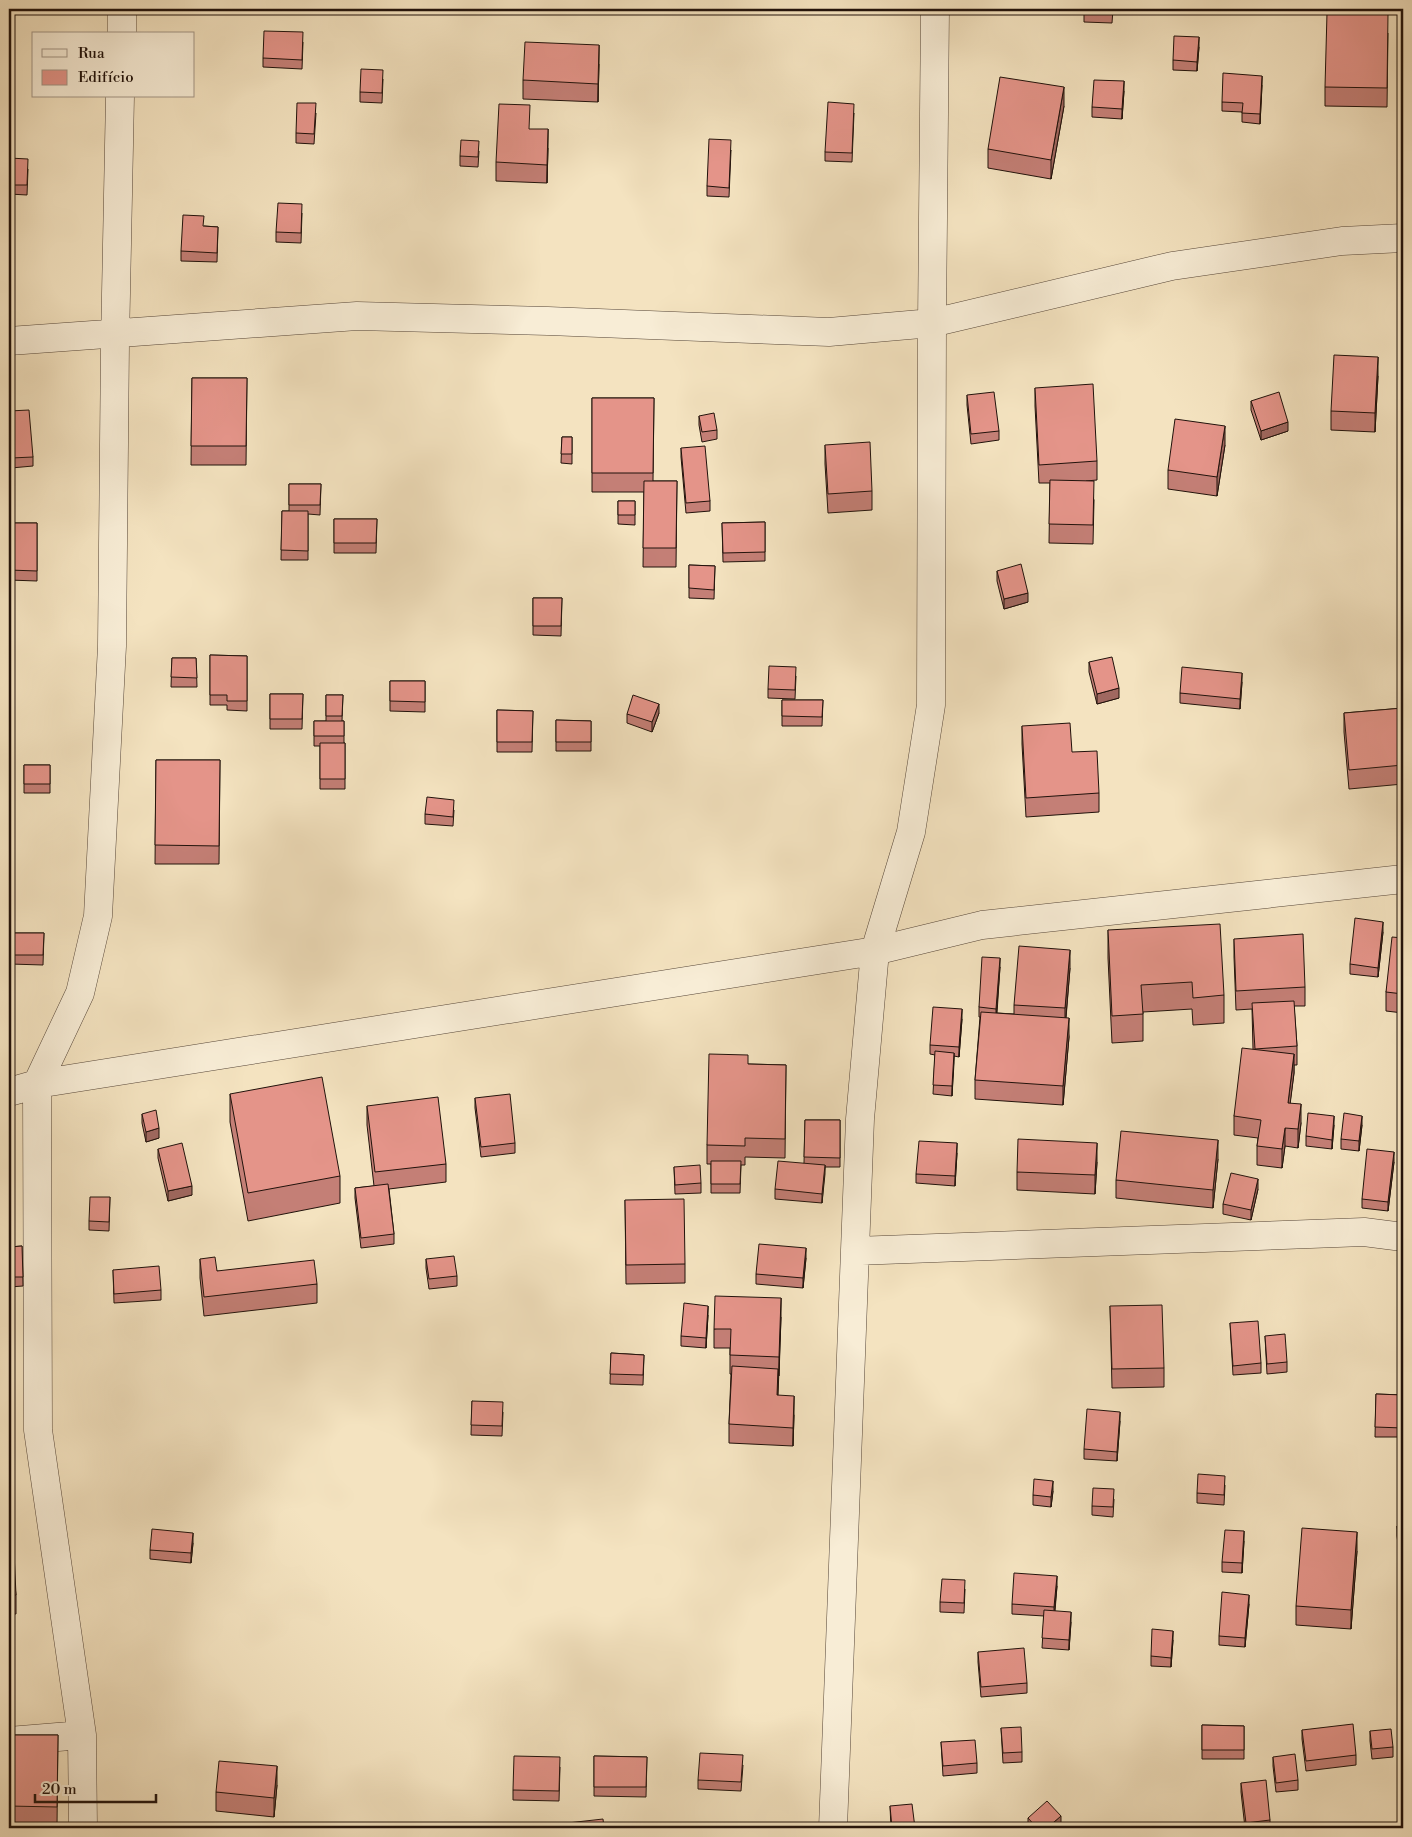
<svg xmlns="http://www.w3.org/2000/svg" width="1412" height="1837" font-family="'Libre Bodoni',serif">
  <rect width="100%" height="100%" fill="#f4e3c0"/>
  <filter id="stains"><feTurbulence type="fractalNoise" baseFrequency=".004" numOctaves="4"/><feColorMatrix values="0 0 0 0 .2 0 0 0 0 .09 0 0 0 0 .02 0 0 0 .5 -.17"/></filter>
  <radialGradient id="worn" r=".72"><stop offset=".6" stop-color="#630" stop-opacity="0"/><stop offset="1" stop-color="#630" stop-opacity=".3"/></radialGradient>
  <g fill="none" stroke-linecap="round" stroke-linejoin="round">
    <defs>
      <path id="street" d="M122 34V9
        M9 341 357 316 548 321 829 332 932 323 1172 266 1342 241 1403 238
        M9 1092 37 1084 875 951 982 925 1403 879
        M855 1251 1364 1232 1403 1237
        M9 1741 82 1735
        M83 1828 82 1735 38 1430 37 1084 80 993 98 916 112 646 115 343 120 96
        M833 1828 860 1119 875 951 911 832 931 705 932 323 935 9"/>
    </defs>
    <!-- street casing -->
    <use href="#street" stroke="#564638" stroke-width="29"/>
    <!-- street -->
    <use href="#street" stroke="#f8edd6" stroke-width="28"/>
  </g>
  <!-- wall -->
  <path fill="#c47f76" stroke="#21120b" d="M1084 9H1113L1112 23 1084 22Z
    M1388 33 1387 107 1325 106V87Z
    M303 42 302 69 263 67V58Z
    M1199 47 1197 71 1173 70V60Z
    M599 64 598 102 523 99V80Z
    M383 79 382 103 360 102V92Z
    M1262 85 1260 124 1242 122V112L1222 111V102Z
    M1124 91 1122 119 1092 117V107Z
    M1064 106 1051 179 988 168V149Z
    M316 113 314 144 296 143V133Z
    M854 113 852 162 825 161V152Z
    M530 129 548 148 547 183 496 181V162Z
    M731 150 729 197 707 196V186Z
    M479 151 478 167 460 166V156Z
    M9 158 28 169 27 195 9 194Z
    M302 213 301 243 276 242V232Z
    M204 226 218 227 217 262 181 261V251Z
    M1378 376 1375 432 1331 430V411Z
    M192 378H247L246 465H191Z
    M1035 388 1097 461V480L1086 481 1094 500 1093 544 1049 543 1050 483H1039L1035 406Z
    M967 395 999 431V440L971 444 967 405Z
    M592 398H654L653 481H677L676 567H643L644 492H592Z
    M1251 401 1288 431 1261 440 1251 410Z
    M9 411 33 457V466L11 468 9 434Z
    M699 416 717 430V439L702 442 699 425Z
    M562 437H572V464L561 463Z
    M825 445 872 491V510L828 513 825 464Z
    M1225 445 1217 496 1168 489V470Z
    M681 448 710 501V511L686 513 681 457Z
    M289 484H321L320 515 308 514V560H281L282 511H289Z
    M618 501H635V525L618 524Z
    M334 519H377L376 553H334Z
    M765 522V561L723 562 722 523Z
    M9 523H37V581L9 580Z
    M689 565 715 566 714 599 689 598Z
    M997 571 1028 602 1004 609 997 581Z
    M533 598H562L561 636 533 635Z
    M210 655 247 656V711L227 710V705H210Z
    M172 658H196L197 687H171Z
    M1089 662 1119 698 1097 704 1089 672Z
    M796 676 795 699 768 698V689Z
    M390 681H425V712L390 711Z
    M1242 682 1240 709 1180 703V693Z
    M270 694H303L302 729H270Z
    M326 695H343L342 721H344V743H345V789H320V746H314V721H326Z
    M782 700H823L822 726H782Z
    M1403 708V784L1349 789 1344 732V713Z
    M497 710 533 711 532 752H497Z
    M659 713 652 732 627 723V714Z
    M556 720 591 721V751H556Z
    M1022 726 1099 793V812L1026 817 1022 744Z
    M156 760H220L219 864H155Z
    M24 765H50V793H24Z
    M454 810 453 826 425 824V814Z
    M1108 930 1224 995V1023L1193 1025 1192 1009 1143 1012V1041L1112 1043 1108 958Z
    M1383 932 1378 977 1350 974V964Z
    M10 933H44L43 965 10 964Z
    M1403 938V1013L1386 1011V992Z
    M1234 939 1305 987V1006H1294L1297 1046V1065H1294V1073L1290 1103 1301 1123 1298 1148 1285 1146 1282 1168 1257 1165V1146L1258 1138 1234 1135V1116L1253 1049 1252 1009 1236 1010 1234 957Z
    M1000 967 997 1013 1014 1014V1005L1070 968 1066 1018 1069 1037 1063 1105 975 1099V1080L980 1017H979V1007Z
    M962 1019 959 1057 954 1056 952 1096 933 1094 935 1055 930 1054V1045Z
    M748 1064 786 1065 785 1158 745 1157V1165H741L740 1193H711V1164H707V1145Z
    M230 1094 340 1176V1203L248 1221 230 1122Z
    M475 1098 515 1143V1153L481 1157 475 1108Z
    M367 1106 446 1164V1182L389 1189 394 1234V1244L361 1248 355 1198V1188L374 1186 367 1125Z
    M142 1114 159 1138 146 1142 142 1123Z
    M805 1120H840V1167H825L822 1203 775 1199V1189L804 1163Z
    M1334 1125 1332 1149 1306 1146V1136Z
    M1362 1125 1359 1151 1341 1149V1139Z
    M158 1149 192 1195 168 1201 158 1158Z
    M957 1153 955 1186 916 1183V1174Z
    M1218 1159 1213 1208 1116 1198V1180Z
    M1097 1162 1095 1194 1017 1190V1172Z
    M1394 1162 1388 1211 1362 1208V1199Z
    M674 1167 701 1183V1193L675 1194Z
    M1258 1189 1251 1220 1223 1214V1204Z
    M110 1197 109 1231 89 1230V1221Z
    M625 1200 685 1264V1283L626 1284Z
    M22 1246 23 1286 9 1287V1247Z
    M806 1258 803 1288 756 1284V1274Z
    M200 1259 217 1271 317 1284V1303L204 1316 200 1278Z
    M426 1259 457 1276V1286L429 1289 426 1268Z
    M113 1270 161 1290V1300L114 1303Z
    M1110 1306 1164 1368V1387L1112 1388Z
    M708 1315 706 1348 681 1346V1336Z
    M781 1317 778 1395 794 1415 793 1446 729 1443V1424L731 1374H730V1348H714V1329Z
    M1230 1323 1261 1363V1373L1233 1375Z
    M1265 1336 1287 1362V1372L1267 1374Z
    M611 1353 644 1355 643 1385 610 1384Z
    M1376 1394 1403 1395V1437H1375Z
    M472 1401 503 1412 502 1436 471 1435Z
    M1120 1421 1117 1461 1084 1459V1449Z
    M1225 1485 1224 1505 1197 1503V1493Z
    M1053 1491 1051 1507 1033 1505V1495Z
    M1114 1499 1113 1517 1092 1515V1506Z
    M1403 1525V1583L1397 1536V1526Z
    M9 1531 16 1595V1614H9Z
    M1244 1541 1242 1573 1222 1572V1562Z
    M193 1543 191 1563 150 1559V1550Z
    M1357 1551 1351 1629 1296 1625V1606Z
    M1057 1586 1055 1611 1071 1622 1069 1650 1042 1648 1044 1616 1012 1614V1604Z
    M965 1589 964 1613 940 1612V1602Z
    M1249 1604 1245 1647 1219 1645V1636Z
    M1173 1640 1171 1667 1151 1666V1656Z
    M978 1652 1027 1683V1693L981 1697 978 1662Z
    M1202 1725 1244 1726V1759H1202Z
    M1001 1728 1022 1752V1762L1003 1763Z
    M1302 1730 1356 1755V1765L1306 1771 1302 1739Z
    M1370 1731 1393 1747V1757L1372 1759 1370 1741Z
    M10 1735H58L57 1826 9 1825Z
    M941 1742 977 1763V1773L943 1776Z
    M594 1756 647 1757 646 1797 594 1796Z
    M1273 1757 1298 1780V1790L1276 1792 1273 1766Z
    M743 1765 741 1791 698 1789V1780Z
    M560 1767 559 1801 513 1800V1790Z
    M1241 1783 1270 1820V1828H1245L1241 1792Z
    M277 1785 274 1817 216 1811V1792Z
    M890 1806 915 1828H891Z
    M1028 1818 1061 1825 1058 1828H1029L1028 1827Z"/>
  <!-- shaded-wall -->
  <path fill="#a06860" stroke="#21120b" d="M1199 37V47L1197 71V62Z
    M599 45V64L598 102V84Z
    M1262 76V85L1260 124V114Z
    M1124 81V91L1122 119V109Z
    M1064 87V106L1051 179V160Z
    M548 129V148L547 183V165Z
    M1378 357V376L1375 432V413Z
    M1288 422V431L1261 440V431Z
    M1225 426V445L1217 496V477Z
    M1028 593V602L1004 609V599Z
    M1242 673V682L1240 709V699Z
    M1119 688V698L1097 704V694Z
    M659 704V713L652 732V722Z
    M1383 922V932L1378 977V968Z
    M1070 950V968L1065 1027V1008Z
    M1000 958V967L996 1019V1009Z
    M962 1009V1019L959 1057V1047Z
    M1069 1018V1037L1063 1105V1086Z
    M954 1053V1063L952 1096V1086Z
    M1294 1054V1073L1288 1121V1103Z
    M1301 1104V1123L1298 1148V1129Z
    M1334 1116V1125L1332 1149V1140Z
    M1362 1116V1125L1359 1151V1141Z
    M159 1128V1138L146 1142V1132Z
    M1285 1128V1146L1282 1168V1149Z
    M1218 1140V1159L1213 1208V1190Z
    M957 1143V1153L955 1186V1176Z
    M1097 1143V1162L1095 1194V1175Z
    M1394 1152V1162L1388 1211V1202Z
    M825 1165V1174L822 1203V1194Z
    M1258 1179V1189L1251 1220V1210Z
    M192 1186V1195L168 1201V1191Z
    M806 1248V1258L803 1288V1278Z
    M781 1298V1317L779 1376V1357Z
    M708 1306V1315L706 1348V1338Z
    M778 1369V1387L777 1414V1395Z
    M794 1396V1415L793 1446V1428Z
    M1120 1412V1421L1117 1461V1452Z
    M1053 1481V1491L1051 1507V1497Z
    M1244 1531V1541L1242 1573V1563Z
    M1357 1532V1551L1351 1629V1610Z
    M193 1533V1543L191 1563V1553Z
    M1057 1576V1586L1054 1617V1607Z
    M1249 1595V1604L1245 1647V1638Z
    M1071 1612V1622L1069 1650V1640Z
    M1173 1631V1640L1171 1667V1658Z
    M277 1766V1785L274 1817V1798Z
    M1061 1816V1825L1058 1828H1047Z"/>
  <!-- building -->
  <path fill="#e49489" stroke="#21120b" d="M1084 9H1112V14L1084 12Z
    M1327 13 1388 14 1387 88 1325 87Z
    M264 31 303 32 302 60 263 58Z
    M1174 36 1199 37 1197 62 1173 60Z
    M525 42 599 45 598 84 523 80Z
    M361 69 383 70 382 93 360 92Z
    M1223 73 1262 76 1260 114 1242 113 1243 103 1222 102Z
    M1000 77 1064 87 1051 160 988 149Z
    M1094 80 1124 81 1122 109 1092 107Z
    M828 102 854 104 852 153 825 152Z
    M297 103H316L314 134 296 133Z
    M499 104 530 105 529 129H548L547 165 496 162Z
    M709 139 731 140 729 188 707 186Z
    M461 140 479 141 478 157 460 156Z
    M9 158 28 159 27 185H9Z
    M278 203 302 204 301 233 276 232Z
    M183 215 204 216 203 226 218 227 217 253 181 251Z
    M1334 355 1378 357 1375 413 1331 411Z
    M192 378H247L246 446H191Z
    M1093 384 1097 461 1039 465 1035 388Z
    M994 392 999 431 971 434 967 395Z
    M1279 392 1288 422 1261 431 1251 401Z
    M592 398H654L653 473H592Z
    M29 410 33 457 11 458 9 424V411Z
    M714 413 717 430 702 432 699 416Z
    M1175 419 1225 426 1217 477 1168 470Z
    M562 437H572V454H561Z
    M870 442 872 491 828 494 825 445Z
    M705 446 710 501 686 503 681 448Z
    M1050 480 1094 481 1093 525 1049 524Z
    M644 481H677L676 548H643Z
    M289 484H321L320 505H289Z
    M618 501H635V515H618Z
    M282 511H308V551L281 550Z
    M334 519H377L376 543H334Z
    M765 522V552L723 553 722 523Z
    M9 523H37V571L9 570Z
    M1021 564 1028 593 1004 599 997 571Z
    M689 565 715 566 714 590 689 588Z
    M533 598H562L561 626H533Z
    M210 655 247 656V701H227V695H210Z
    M1112 657 1119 688 1097 694 1089 662Z
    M172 658H196L197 678 171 677Z
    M769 666 796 667 795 690 768 689Z
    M1182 667 1242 673 1240 699 1180 693Z
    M390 681H425V702L390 701Z
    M270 694H303L302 719H270Z
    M326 695H343L342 716H326Z
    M633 695 659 704 652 722 627 714Z
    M782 700H823L822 717 782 716Z
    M1403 708V765L1349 770 1344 713Z
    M497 710 533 711 532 742H497Z
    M556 720 591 721V742H556Z
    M314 721H344V736H314Z
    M1070 723 1072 752 1097 751 1099 793 1026 798 1022 726Z
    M320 743H345V779H320Z
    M156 760H220L219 846 155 845Z
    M24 765H50V784H24Z
    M427 797 454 800 453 817 425 814Z
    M1355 918 1383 922 1378 968 1350 964Z
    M1220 924 1224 995 1193 998 1192 982 1141 985 1143 1014 1112 1016 1108 930Z
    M10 933H44L43 955H10Z
    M1303 934 1305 987 1236 991 1234 939Z
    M1392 937 1403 938V994L1386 992Z
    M1019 946 1070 950 1065 1008 1014 1005Z
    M982 957 1000 958 996 1009 979 1007Z
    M1294 1001 1297 1046 1255 1049 1252 1003Z
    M933 1007 962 1009 959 1047 930 1045Z
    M981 1012 1069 1018 1063 1086 975 1080Z
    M1242 1048 1294 1054 1288 1103 1301 1104 1298 1129 1285 1128 1282 1149 1257 1146 1261 1120 1234 1116Z
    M935 1051 954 1053 952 1086 933 1085Z
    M709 1054 748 1055V1064L786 1065 785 1139 745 1138V1146L707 1145Z
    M322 1077 340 1176 248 1193 230 1094Z
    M510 1094 515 1143 481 1147 475 1098Z
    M438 1097 446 1164 375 1172 367 1106Z
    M156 1110 159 1128 146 1132 142 1114Z
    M1308 1113 1334 1116 1332 1140 1306 1136Z
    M1344 1113 1362 1116 1359 1141 1341 1139Z
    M805 1120H840V1158L804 1157Z
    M1121 1131 1218 1140 1213 1190 1116 1180Z
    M1018 1139 1097 1143 1095 1175 1017 1172Z
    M919 1141 957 1143 955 1176 916 1174Z
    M182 1143 192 1186 168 1191 158 1149Z
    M1367 1149 1394 1152 1388 1202 1362 1199Z
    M711 1161H741L740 1184H711Z
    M778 1161 825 1165 822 1194 775 1189Z
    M700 1165 701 1183 675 1185 674 1167Z
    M1231 1173 1258 1179 1251 1210 1223 1204Z
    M388 1184 394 1234 361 1238 355 1188Z
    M90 1197H110L109 1222 89 1221Z
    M684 1199 685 1264 626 1265 625 1200Z
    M759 1244 806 1248 803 1278 756 1274Z
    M22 1246 23 1277H9V1247Z
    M454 1256 457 1276 429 1279 426 1259Z
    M215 1257 217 1271 314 1260 317 1284 204 1297 200 1259Z
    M159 1266 161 1290 114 1294 113 1270Z
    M715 1296 781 1298 779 1357 730 1355 731 1329H714Z
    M684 1303 708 1306 706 1338 681 1336Z
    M1162 1305 1164 1368 1112 1369 1110 1306Z
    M1258 1321 1261 1363 1233 1366 1230 1323Z
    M1285 1334 1287 1362 1267 1364 1265 1336Z
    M611 1353 644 1355 643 1375 610 1374Z
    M732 1366 778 1369 777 1395 794 1396 793 1428 729 1424Z
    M1376 1394 1403 1395V1428L1375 1427Z
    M472 1401 503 1402 502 1426 471 1425Z
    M1087 1409 1120 1412 1117 1452 1084 1449Z
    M1198 1474 1225 1476 1224 1495 1197 1493Z
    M1034 1479 1053 1481 1051 1497 1033 1495Z
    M1093 1488 1114 1489 1113 1507 1092 1506Z
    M1403 1525V1574L1397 1526Z
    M1302 1528 1357 1532 1351 1610 1296 1606Z
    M152 1529 193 1533 191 1553 150 1550Z
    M1225 1530 1244 1531 1242 1563 1222 1562Z
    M9 1531H13L16 1595 9 1596Z
    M1014 1573 1057 1576 1054 1607 1012 1604Z
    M942 1579 965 1580 964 1603 940 1602Z
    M1222 1592 1249 1595 1245 1638 1219 1636Z
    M1044 1610 1071 1612 1069 1640 1042 1638Z
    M1152 1629 1173 1631 1171 1658 1151 1656Z
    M1024 1648 1027 1683 981 1687 978 1652Z
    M1353 1724 1356 1755 1306 1761 1302 1730Z
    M1202 1725 1244 1726V1750H1202Z
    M1021 1727 1022 1752 1003 1753 1001 1728Z
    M1391 1729 1393 1747 1372 1749 1370 1731Z
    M10 1735H58L57 1807 9 1806Z
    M975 1740 977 1763 943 1766 941 1742Z
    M700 1753 743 1755 741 1782 698 1780Z
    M1295 1754 1298 1780 1276 1783 1273 1757Z
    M514 1756 560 1757 559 1791 513 1790Z
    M594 1756 647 1757 646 1787H594Z
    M219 1761 277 1766 274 1798 216 1792Z
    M1266 1780 1270 1820 1246 1823 1241 1783Z
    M1047 1801 1061 1816 1047 1828H1037L1028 1818Z
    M912 1804 915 1828H892L890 1806Z
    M603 1819 604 1828H523Z"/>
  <!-- margin -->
  <rect width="1412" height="1837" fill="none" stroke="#f4e3c0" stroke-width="30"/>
  <rect x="10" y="10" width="1392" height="1817" fill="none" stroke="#21120b" stroke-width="2.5"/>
  <rect x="15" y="15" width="1382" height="1807" fill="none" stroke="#21120b"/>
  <!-- legend -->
  <rect x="32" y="32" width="162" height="65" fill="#f8edd6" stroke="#a29585"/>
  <rect x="42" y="49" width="25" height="8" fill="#f8edd6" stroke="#a29585"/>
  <text x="78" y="58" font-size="15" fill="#21120b">Rua</text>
  <rect x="42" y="70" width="25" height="15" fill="#e49489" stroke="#a29585"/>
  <text x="78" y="82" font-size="15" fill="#21120b">Edifício</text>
  <!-- scale -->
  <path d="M35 1794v8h121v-8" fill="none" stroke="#21120b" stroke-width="2.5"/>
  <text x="42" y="1794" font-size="15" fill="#21120b" stroke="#f8edd6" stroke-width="4" paint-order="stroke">20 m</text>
  <rect width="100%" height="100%" filter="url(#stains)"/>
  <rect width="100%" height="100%" fill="url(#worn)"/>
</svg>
